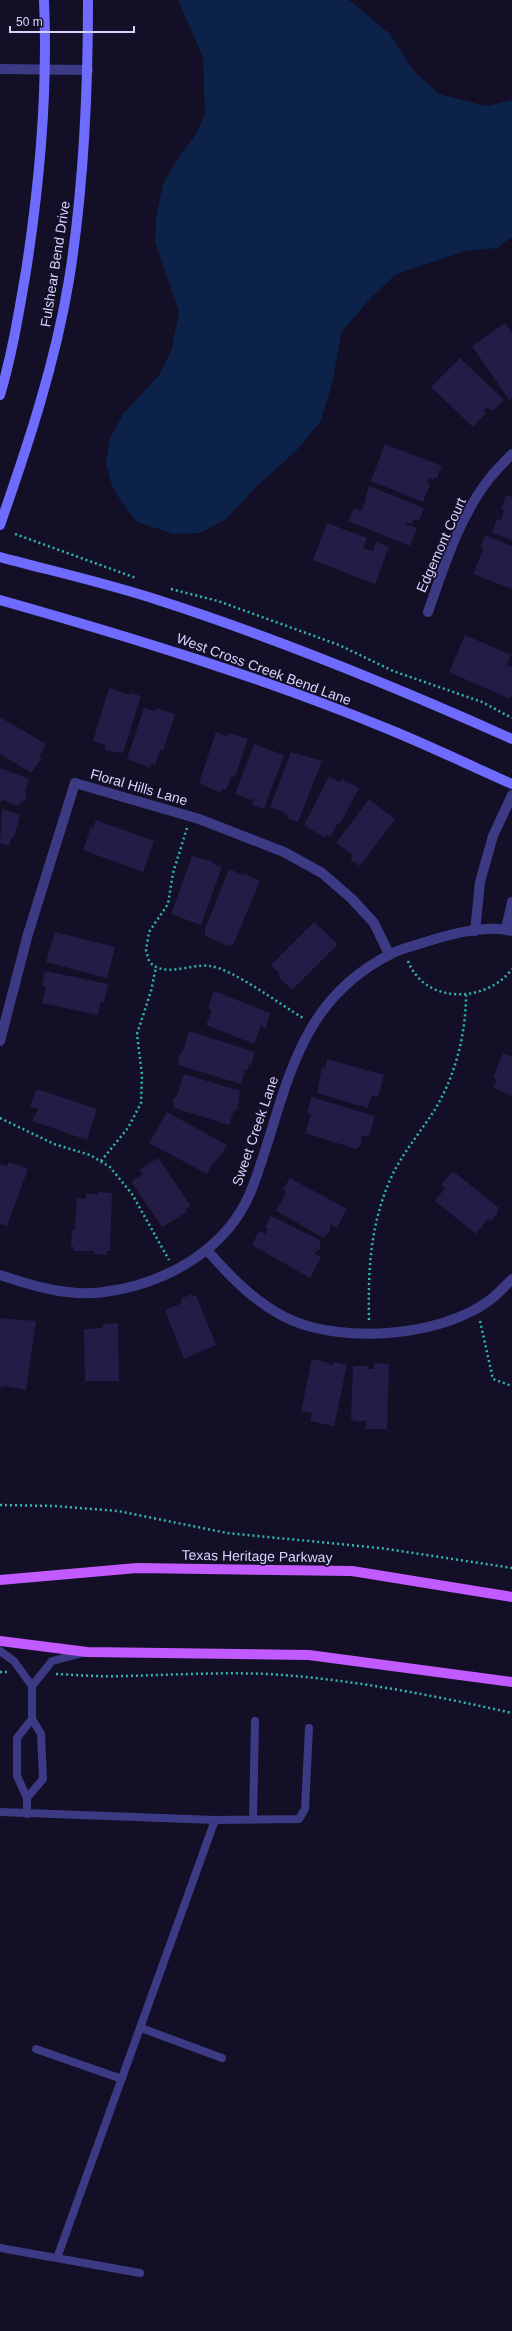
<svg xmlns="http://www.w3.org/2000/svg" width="512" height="2331" font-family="Arial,sans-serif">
  <rect width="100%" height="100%" fill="#130f26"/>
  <!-- water -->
  <path fill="#0c2248" d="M178 0H349L389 33 413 70 439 94 486 106 512 100V237L497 248 466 251 396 274 368 301 341 333 333 380 321 421 296 451 257 486 225 520 200 533 174 534 137 522 121 501 112 486 106 463 110 438 124 413 160 374 172 349 179 312 155 242 156 219 163 184 180 155 195 136 205 115 203 57Z"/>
  <!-- building -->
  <path fill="#241b47" d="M505 323 512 333V398L509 400 472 346Z
    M460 358 504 400 494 410 491 411 487 407 484 411 486 413 473 427 431 387Z
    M385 444 442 466 437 478 435 477 434 480 429 478 427 483 430 484 423 502 371 481Z
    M369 486 424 508 419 521 414 519 412 524 406 522 405 524 417 528 410 546 348 521 354 508 362 511Z
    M506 495 512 497V540L492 533 497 519 501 520 504 511 501 509Z
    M327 523 367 538 363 548 373 551 376 542 389 547 375 584 313 560Z
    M485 535 512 546V589L473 574 484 548 481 547Z
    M465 635 511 655 506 665 512 667V694L510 699 449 672Z
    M109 688 130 695 131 693 141 696 123 753 105 750 106 745 93 741Z
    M144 708 155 711 156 708 175 714 163 751 160 750 155 765 151 764 150 768 127 759Z
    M0 717 46 744 39 757 42 758 31 773 0 754Z
    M216 732 228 737 229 733 248 739 235 777 232 776 226 790 222 789 221 793 199 783Z
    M254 744 284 755 264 809 252 805 254 799 251 800 235 794Z
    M291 752 322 761 298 822 287 818 288 815 283 813 284 812 270 807Z
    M0 768 29 779 25 792 27 795 25 801 20 802 18 806 3 800 0 802Z
    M329 776 340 782 342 779 359 788 340 824 338 823 330 837 326 834 325 838 304 825Z
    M369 799 395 819 360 866 350 859 353 855 336 843Z
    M2 809 20 815 14 838 12 837 9 846 0 843Z
    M96 820 154 841 143 872 83 850 91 827 93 828Z
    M192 856 214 862 213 864 222 867 201 925 171 914Z
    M229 869 243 875 244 873 260 881 233 945 228 946 205 936V929Z
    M314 922 338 944 292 990 278 976 280 974 271 965Z
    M55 932 115 947 107 978 46 962Z
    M45 971 108 984 104 1002H101L98 1015 42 1003 46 986 42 985Z
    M214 991 270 1013 266 1028 261 1026 254 1044 206 1025 212 1010 208 1008Z
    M189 1031 255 1052 251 1065 249 1064 248 1070 245 1069 241 1084 178 1065 179 1055 183 1051Z
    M503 1053 512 1057V1096L493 1088 497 1079 493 1078Z
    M327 1059 384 1075 378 1097 372 1095 368 1108 317 1093 322 1067 325 1068Z
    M184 1074 240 1091 237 1111 234 1110 229 1125 174 1108 173 1100 177 1096Z
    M37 1089 97 1109 87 1140 32 1121 38 1109 30 1106Z
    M311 1097 375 1116 369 1137 361 1135 362 1143 356 1149 305 1133 311 1114 307 1113Z
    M167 1112 227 1145 221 1156 220 1155 216 1162 214 1161 207 1174 149 1143Z
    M158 1158 191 1206 185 1209 187 1212 162 1227 132 1183 134 1179 143 1175 139 1170Z
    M9 1162 28 1169 7 1226 0 1224V1164L7 1166Z
    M453 1171 499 1208 497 1211 499 1212 491 1221 488 1219 476 1234 435 1201 445 1188 441 1185Z
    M290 1178 347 1209 337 1228 330 1224V1230L324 1238 276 1211 286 1192 283 1190 285 1186Z
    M98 1192 112 1193 110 1251H107V1255L93 1254 94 1251H74V1247H71L72 1230H75L77 1198 86 1199V1194H98Z
    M271 1216 320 1240V1249L314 1253 321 1257 310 1278 252 1245 259 1231 265 1234 268 1229 265 1227Z
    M191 1294 192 1297 196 1295 216 1345 184 1359 165 1310 182 1303 181 1299Z
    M0 1318 36 1321 26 1390 5 1386 0 1388Z
    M118 1323 119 1381H85L84 1329 103 1328V1324Z
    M312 1359 330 1363 329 1365H333V1362L347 1365 334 1426 310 1421 312 1413 301 1411Z
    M374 1363 389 1364 387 1429H365L366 1420 358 1422 351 1420 353 1366H368V1369H374Z"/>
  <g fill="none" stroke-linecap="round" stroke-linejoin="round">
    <!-- path -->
    <path stroke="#2fb8b0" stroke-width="2.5" stroke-dasharray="2 3" stroke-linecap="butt" d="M15 534 136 578
      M171 589 218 601 339 645 393 671 482 702 512 718
      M187 828 173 873 168 904 149 932 146 950 149 961C163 979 191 963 210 966 233 969 281 1005 303 1018
      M408 961C425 1005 487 1003 512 969
      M0 1118 54 1144 90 1155 110 1167 132 1194 169 1260
      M101 1161 128 1128 141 1103 142 1075 137 1034 151 991 156 967
      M369 1320C368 1271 370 1226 390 1180 401 1155 419 1134 434 1111 455 1077 466 1034 466 995
      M480 1321 493 1379 512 1386
      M0 1505 54 1506 118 1511 227 1533 380 1548 512 1568
      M0 1672H7
      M56 1674C79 1675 101 1677 123 1676 171 1675 219 1672 268 1674 350 1679 432 1695 512 1713"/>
    <!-- lane -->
    <path stroke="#3d3a85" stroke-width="8" d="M0 1651 14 1661 32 1686V1719L41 1734 43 1779 27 1798
      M32 1686 52 1661 83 1653
      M0 1812 215 1820 299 1819 305 1809 309 1728
      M27 1814V1798L17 1776V1738L32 1719
      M253 1820 255 1721
      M141 2028 222 2058
      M36 2049 122 2079
      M0 2248 140 2273
      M57 2258 215 1820"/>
    <!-- street -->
    <path stroke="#3d3a85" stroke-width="10" d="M0 69 88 70
      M428 612C444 567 459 517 489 479 496 470 504 462 512 454
      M506 929 512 902
      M475 931 480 882 493 836 512 795
      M0 1041 28 934 75 783 199 819 284 852 322 873 352 899 374 923 389 954
      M207 1250C231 1278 258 1305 291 1320 346 1344 442 1336 490 1300 498 1294 505 1286 512 1279
      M0 1275C32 1286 70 1297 104 1292 165 1284 227 1250 251 1191 287 1099 290 1006 389 955 399 949 411 947 422 943 448 935 484 924 512 931"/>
    <!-- secondary -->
    <path stroke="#6f6bff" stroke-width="10" d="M0 395C12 355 19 312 26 271 40 181 48 91 44 0
      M0 525C28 445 55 364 69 280 84 187 88 94 88 0
      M0 557C52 571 106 583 158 600 279 639 396 687 512 739
      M0 600C131 637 261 677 388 729 430 746 471 766 512 784"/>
    <!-- primary -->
    <path stroke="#c25bff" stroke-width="10" d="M0 1580 137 1568 352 1571 512 1597
      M0 1641 87 1652 309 1655 512 1682"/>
  </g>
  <g text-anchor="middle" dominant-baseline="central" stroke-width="3.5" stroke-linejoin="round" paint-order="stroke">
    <!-- street labels -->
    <g font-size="14" fill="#d9d4ff" stroke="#130f26">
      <text transform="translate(55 264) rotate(-81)">Fulshear Bend Drive</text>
      <text transform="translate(441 545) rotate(-66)">Edgemont Court</text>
      <text transform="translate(264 669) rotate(20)">West Cross Creek Bend Lane</text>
      <text transform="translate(139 787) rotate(16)">Floral Hills Lane</text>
      <text transform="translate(255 1131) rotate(-71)">Sweet Creek Lane</text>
      <text transform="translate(257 1556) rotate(1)">Texas Heritage Parkway</text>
    </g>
  </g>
  <!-- scale -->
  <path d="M10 26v6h124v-6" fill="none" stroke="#d9d4ff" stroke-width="2"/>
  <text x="16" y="26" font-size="12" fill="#d9d4ff" stroke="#130f26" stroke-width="3" paint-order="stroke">50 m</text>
</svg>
